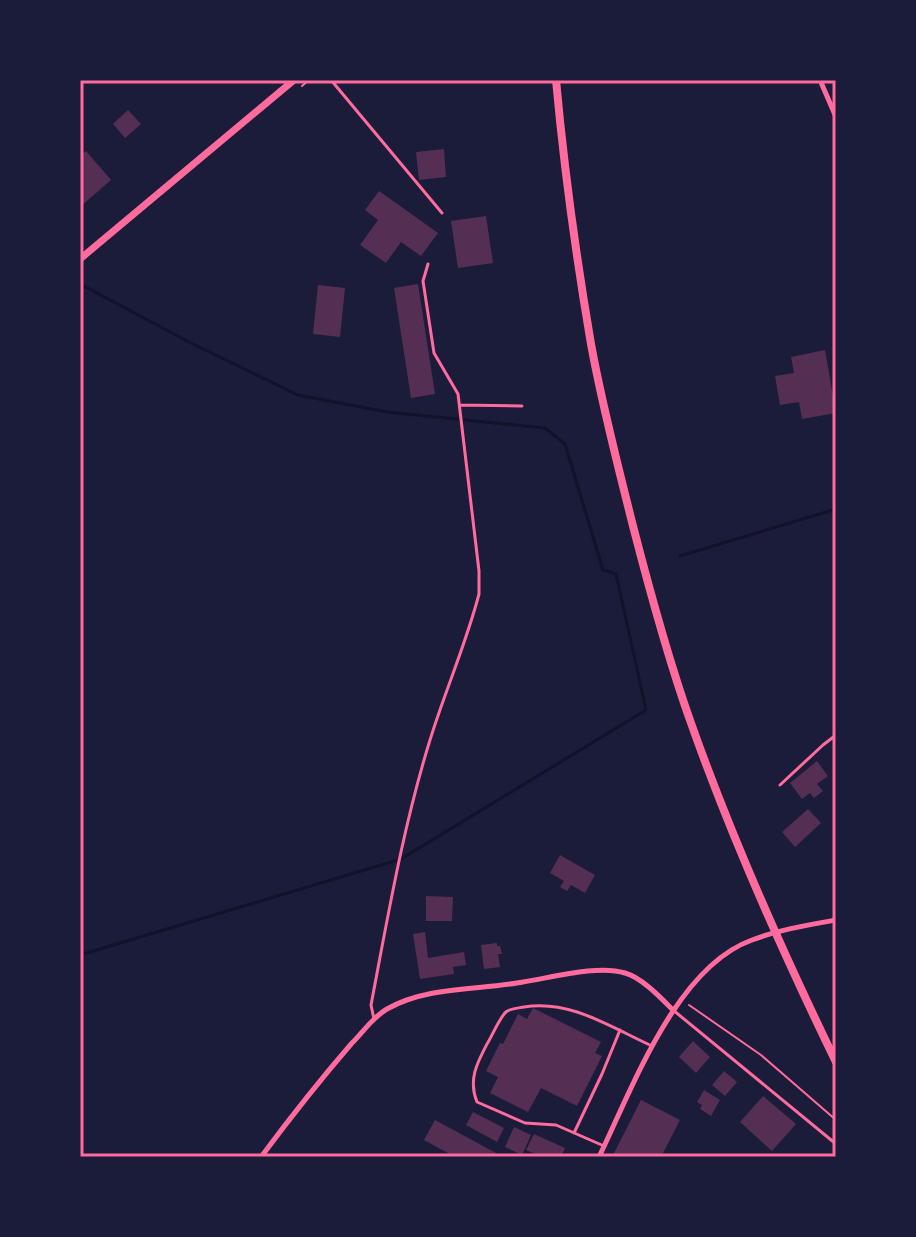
<svg xmlns="http://www.w3.org/2000/svg" width="916" height="1237" font-family="Helvetica,sans-serif">
  <rect width="100%" height="100%" fill="#1b1b3a"/>
  <g fill="none" stroke-linecap="round" stroke-linejoin="round">
    <!-- stream -->
    <path stroke="#12122b" stroke-width="3" d="M80 284 189 342 298 395 387 412 545 428 565 444 603 570 616 574 646 710 401 859 80 955
      M680 556 836 509"/>
  </g>
  <!-- building -->
  <path fill="#542f53" d="M128 110 141 124 125 138 113 124Z
    M444 149 446 177 419 180 416 152Z
    M86 151 111 180 80 207V156Z
    M379 191 438 233 421 256 401 242 386 263 360 245 378 220 365 210Z
    M486 216 493 263 458 268 451 221Z
    M418 284 435 394 411 398 394 288Z
    M318 285 345 288 340 337 313 334Z
    M825 350 836 413 802 419 799 402 780 405 775 376 794 373 791 357Z
    M817 761 828 776 817 784 823 791 814 798 810 793 802 799 790 783Z
    M808 809 821 823 795 847 782 832Z
    M560 855 595 875 585 893 571 885 567 891 560 887 564 881 550 873Z
    M426 896 453 897 452 921H426Z
    M425 932 428 958 464 952 466 965 453 967 454 974 420 979 413 934Z
    M497 943V946H500L502 954H498L500 967 484 969 481 945Z
    M533 1008 601 1042 595 1053 602 1056 577 1106 541 1088 528 1112 490 1093 498 1077 486 1071 500 1043 503 1044 518 1014 527 1019Z
    M693 1041 710 1057 696 1073 679 1057Z
    M724 1071 737 1082 725 1096 712 1085Z
    M704 1090 720 1100 711 1116 700 1109 702 1105 697 1102Z
    M763 1096 796 1124 772 1151 740 1122Z
    M641 1100 680 1120 661 1157H612Z
    M473 1112 504 1128 497 1142 466 1125Z
    M435 1120 496 1153 494 1157H455L424 1140Z
    M514 1127 531 1135 522 1155 505 1147Z
    M534 1134 565 1148 561 1157H542L526 1150Z"/>
  <g fill="none" stroke-linecap="round" stroke-linejoin="round">
    <!-- path -->
    <path stroke="#ff6b9d" stroke-width="2" d="M302 86 309 80
      M689 1005 761 1055 836 1120"/>
    <!-- service -->
    <path stroke="#ff6b9d" stroke-width="3" d="M331 80 442 213
      M460 405 522 406
      M780 785 823 745 836 735
      M673 1010 836 1144
      M374 1019 371 1005C388 916 403 827 430 740 445 691 466 644 479 594V571L458 394 434 353 423 281 428 264
      M574 1133 602 1074 620 1030
      M604 1146 556 1125 525 1123 477 1102C468 1080 477 1063 487 1044 492 1036 500 1017 506 1012 511 1008 519 1008 524 1007 570 999 612 1028 652 1046"/>
    <!-- minor -->
    <path stroke="#ff6b9d" stroke-width="5" d="M820 80 836 117
      M261 1157C290 1118 320 1080 352 1043 363 1032 373 1017 387 1009 425 987 475 990 517 983 547 979 597 964 625 973 641 977 661 998 673 1010
      M599 1157C632 1089 676 967 752 940 778 930 808 925 836 920"/>
    <!-- secondary -->
    <path stroke="#ff6b9d" stroke-width="7" d="M80 259 294 80"/>
    <!-- primary -->
    <path stroke="#ff6b9d" stroke-width="8" d="M556 80C564 168 576 256 591 344 602 405 618 466 633 526 650 592 668 659 691 723 732 839 782 951 836 1062"/>
  </g>
  <!-- border -->
  <rect width="916" height="1237" fill="none" stroke="#1b1b3a" stroke-width="164"/>
  <rect x="82" y="82" width="752" height="1073" fill="none" stroke="#ff6b9d" stroke-width="3"/>
</svg>
